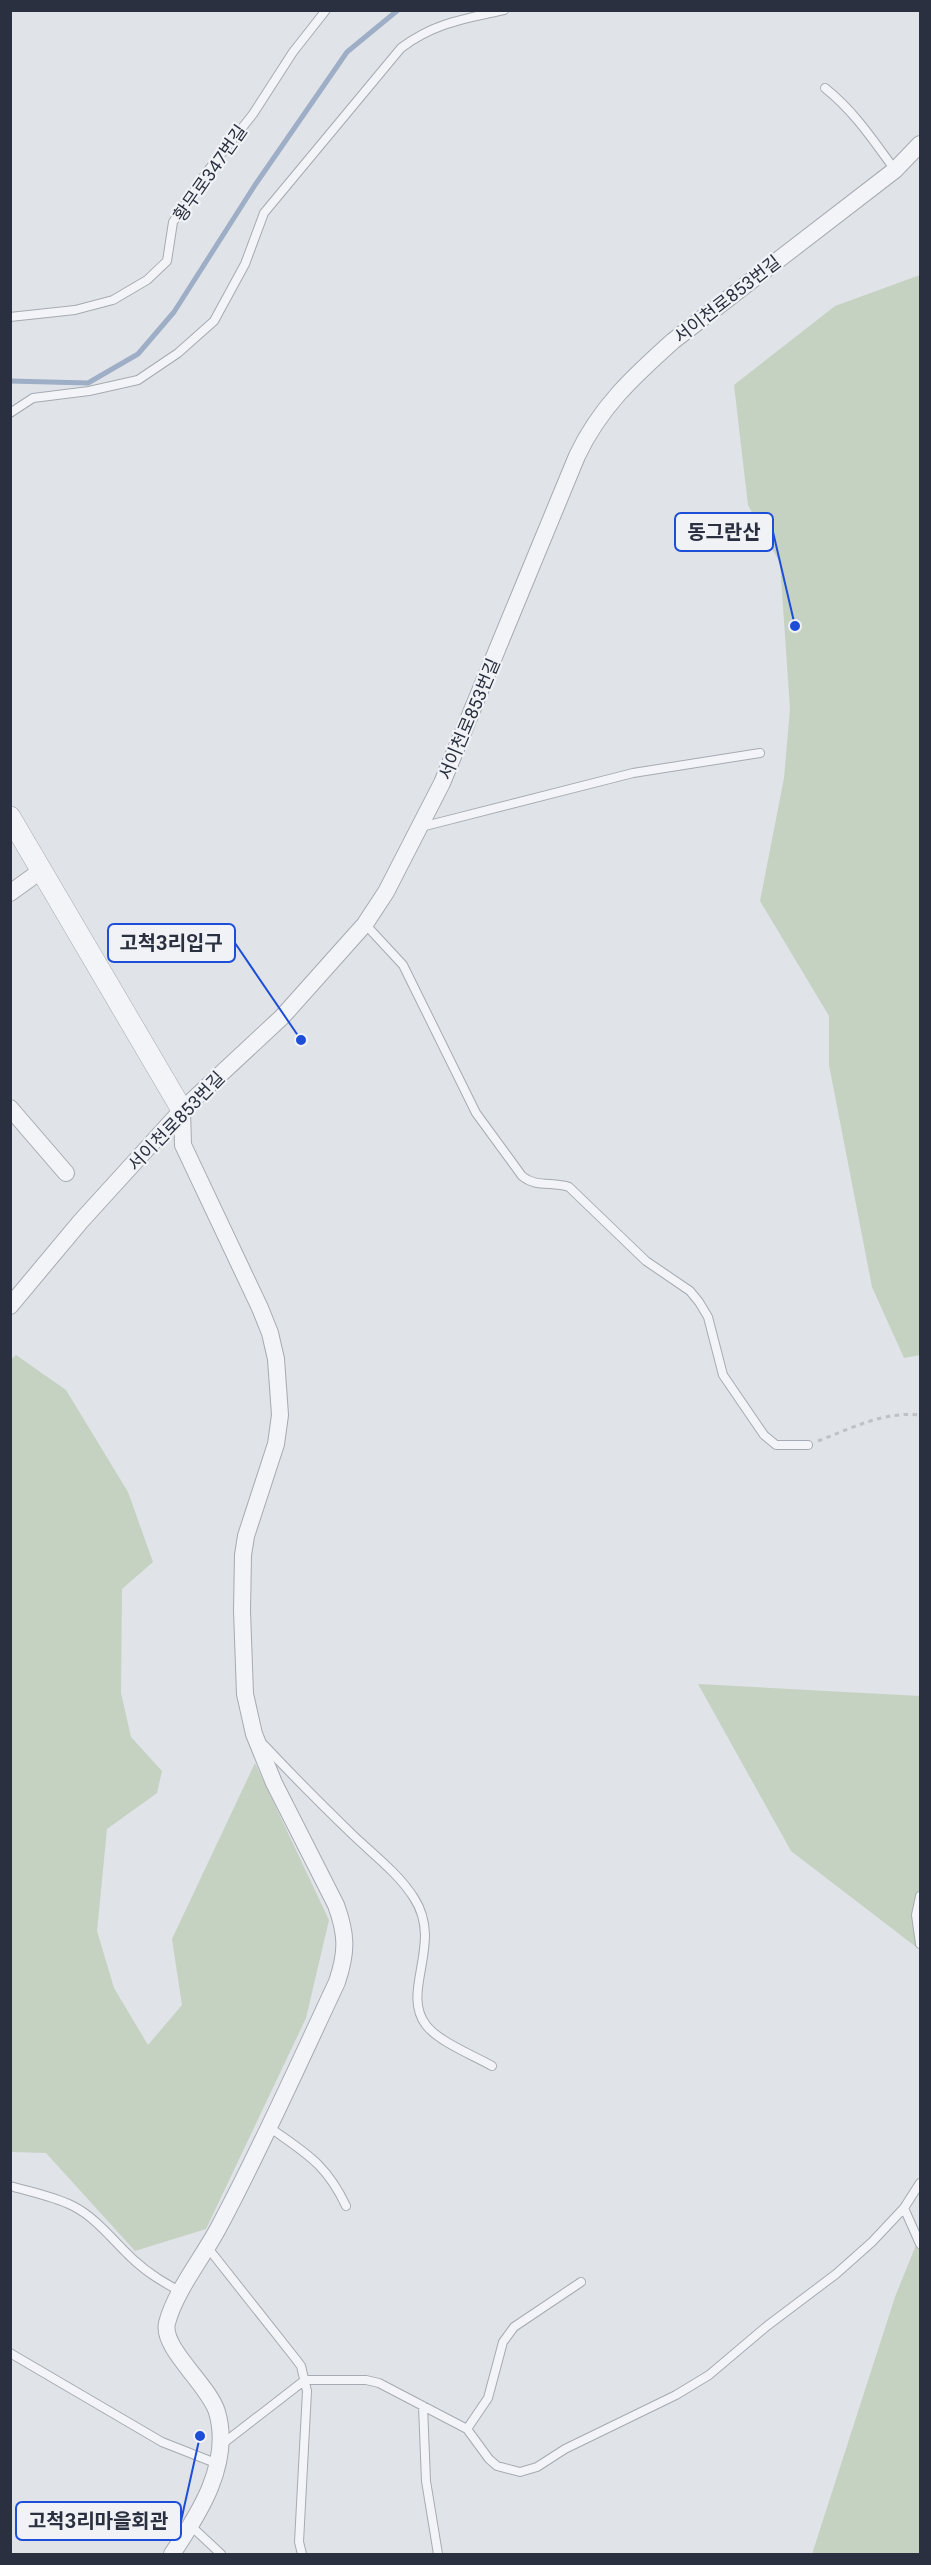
<svg xmlns="http://www.w3.org/2000/svg" width="931" height="2565" font-family="Roboto,'Noto Sans KR',sans-serif">
  <rect width="100%" height="100%" fill="#e0e3e8"/>
  <!-- green -->
  <path fill="#c5d2c2" d="M920 275V1355L904 1358 872 1287 829 1065V1016L760 901 784 778 790 709 780 563 748 505 734 385 835 306Z
    M16 1355 66 1390 128 1492 153 1562 122 1589 121 1693 131 1737 162 1771 157 1793 107 1829 97 1931 114 1988 148 2045 182 2005 172 1939 255 1763 329 1920 306 2018 206 2229 135 2251 46 2153 11 2152 10 1360Z
    M698 1684 920 1696V1950L791 1851Z
    M920 2235V2554H812L895 2297Z"/>
  <g fill="none" stroke-linecap="round" stroke-linejoin="round">
    <!-- stream -->
    <path stroke="#9daec6" stroke-width="5" d="M10 381 88 383 138 354 174 312 255 185 347 52 398 10"/>
    <defs>
      <path id="service" d="M825 88C854 111 873 140 895 170
        M10 317 75 310 113 300 147 280 167 261 173 222 206 173 253 114 293 52 326 10
        M10 413 33 398 89 391 138 380 178 353 214 321 245 264 264 213 401 48C434 23 464 19 504 10
        M421 827 633 773 760 753
        M365 924 403 965 476 1113 522 1176C536 1188 553 1181 569 1187L646 1261 690 1291 699 1302 708 1317 723 1375 764 1435 776 1445H808
        M264 1745C293 1776 323 1806 354 1836 374 1855 399 1874 414 1898 444 1944 400 1991 426 2025 439 2042 473 2055 492 2066
        M920 1896 916 1915 920 1944
        M269 2127C305 2153 326 2163 346 2206
        M10 2186C31 2192 53 2196 73 2206 97 2218 115 2243 135 2261 149 2274 165 2283 181 2292
        M904 2208 920 2244
        M208 2248 295 2358 301 2366 307 2391 299 2542 302 2554
        M10 2353 162 2442 218 2464
        M423 2406 426 2481 438 2554
        M467 2429 488 2398 503 2342 514 2327 581 2282
        M221 2445 305 2380H366L379 2383 467 2429 489 2459 497 2466 520 2472 537 2467 565 2449 676 2395 709 2375 767 2326 836 2274 872 2242 904 2208 920 2183
        M191 2526 221 2554"/>
      <path id="minor" d="M10 893 42 870
        M10 1108 66 1173
        M10 1306 81 1221 182 1110 282 1017 365 924 386 892 442 783 577 456C600 407 633 377 673 341L895 170 920 144
        M172 2554C199 2514 232 2463 217 2412 209 2385 161 2348 167 2323 176 2289 205 2255 221 2223 263 2144 299 2063 337 1982 347 1952 347 1935 336 1905L274 1783 254 1734 245 1694 242 1611 243 1555 246 1536 276 1444 280 1415 276 1359 270 1333 260 1308 183 1145 182 1110"/>
      <path id="tertiary" d="M10 817 182 1110"/>
    </defs>
    <!-- service casing -->
    <use href="#service" stroke="#a6aab2" stroke-width="10"/>
    <!-- minor casing -->
    <use href="#minor" stroke="#a6aab2" stroke-width="18"/>
    <!-- tertiary casing -->
    <use href="#tertiary" stroke="#a6aab2" stroke-width="22"/>
    <!-- path -->
    <path stroke="#bfc1c7" stroke-width="3" stroke-dasharray="4.5 4.5" stroke-linecap="butt" d="M818 1441C852 1428 884 1411 920 1415"/>
    <!-- service -->
    <use href="#service" stroke="#f3f4f7" stroke-width="8"/>
    <!-- minor -->
    <use href="#minor" stroke="#f3f4f7" stroke-width="16"/>
    <!-- tertiary -->
    <use href="#tertiary" stroke="#f3f4f7" stroke-width="21"/>
  </g>
  <g text-anchor="middle" dominant-baseline="central" stroke-width="4.5" stroke-linejoin="round" paint-order="stroke">
    <!-- street labels -->
    <g font-size="18" fill="#2a303f" stroke="#f0f2f6">
      <text transform="translate(210 173) rotate(-55)">황무로347번길</text>
      <text transform="translate(727 299) rotate(-38)">서이천로853번길</text>
      <text transform="translate(469 719) rotate(-67)">서이천로853번길</text>
      <text transform="translate(176 1121) rotate(-46)">서이천로853번길</text>
    </g>
  </g>
  <!-- callouts -->
  <path fill="none" stroke="#1d4ed8" stroke-width="2" d="M795 626L773 532M301 1040L235 943M200 2436L181 2521"/>
  <g fill="#1d4ed8" stroke="#f0f2f6" stroke-width="2">
    <circle cx="795" cy="626" r="6"/>
    <circle cx="301" cy="1040" r="6"/>
    <circle cx="200" cy="2436" r="6"/>
  </g>
  <g fill="#f0f2f6" stroke="#1d4ed8" stroke-width="2">
    <rect x="675" y="513" width="98" height="38" rx="6"/>
    <rect x="108" y="924" width="127" height="38" rx="6"/>
    <rect x="16" y="2502" width="165" height="38" rx="6"/>
  </g>
  <g font-size="20" text-anchor="middle" font-weight="bold" fill="#2a303f">
    <text x="724" y="539">동그란산</text>
    <text x="171" y="950">고척3리입구</text>
    <text x="98" y="2528">고척3리마을회관</text>
  </g>
  <!-- border -->
  <rect width="931" height="2565" fill="none" stroke="#2a303f" stroke-width="24"/>
</svg>
